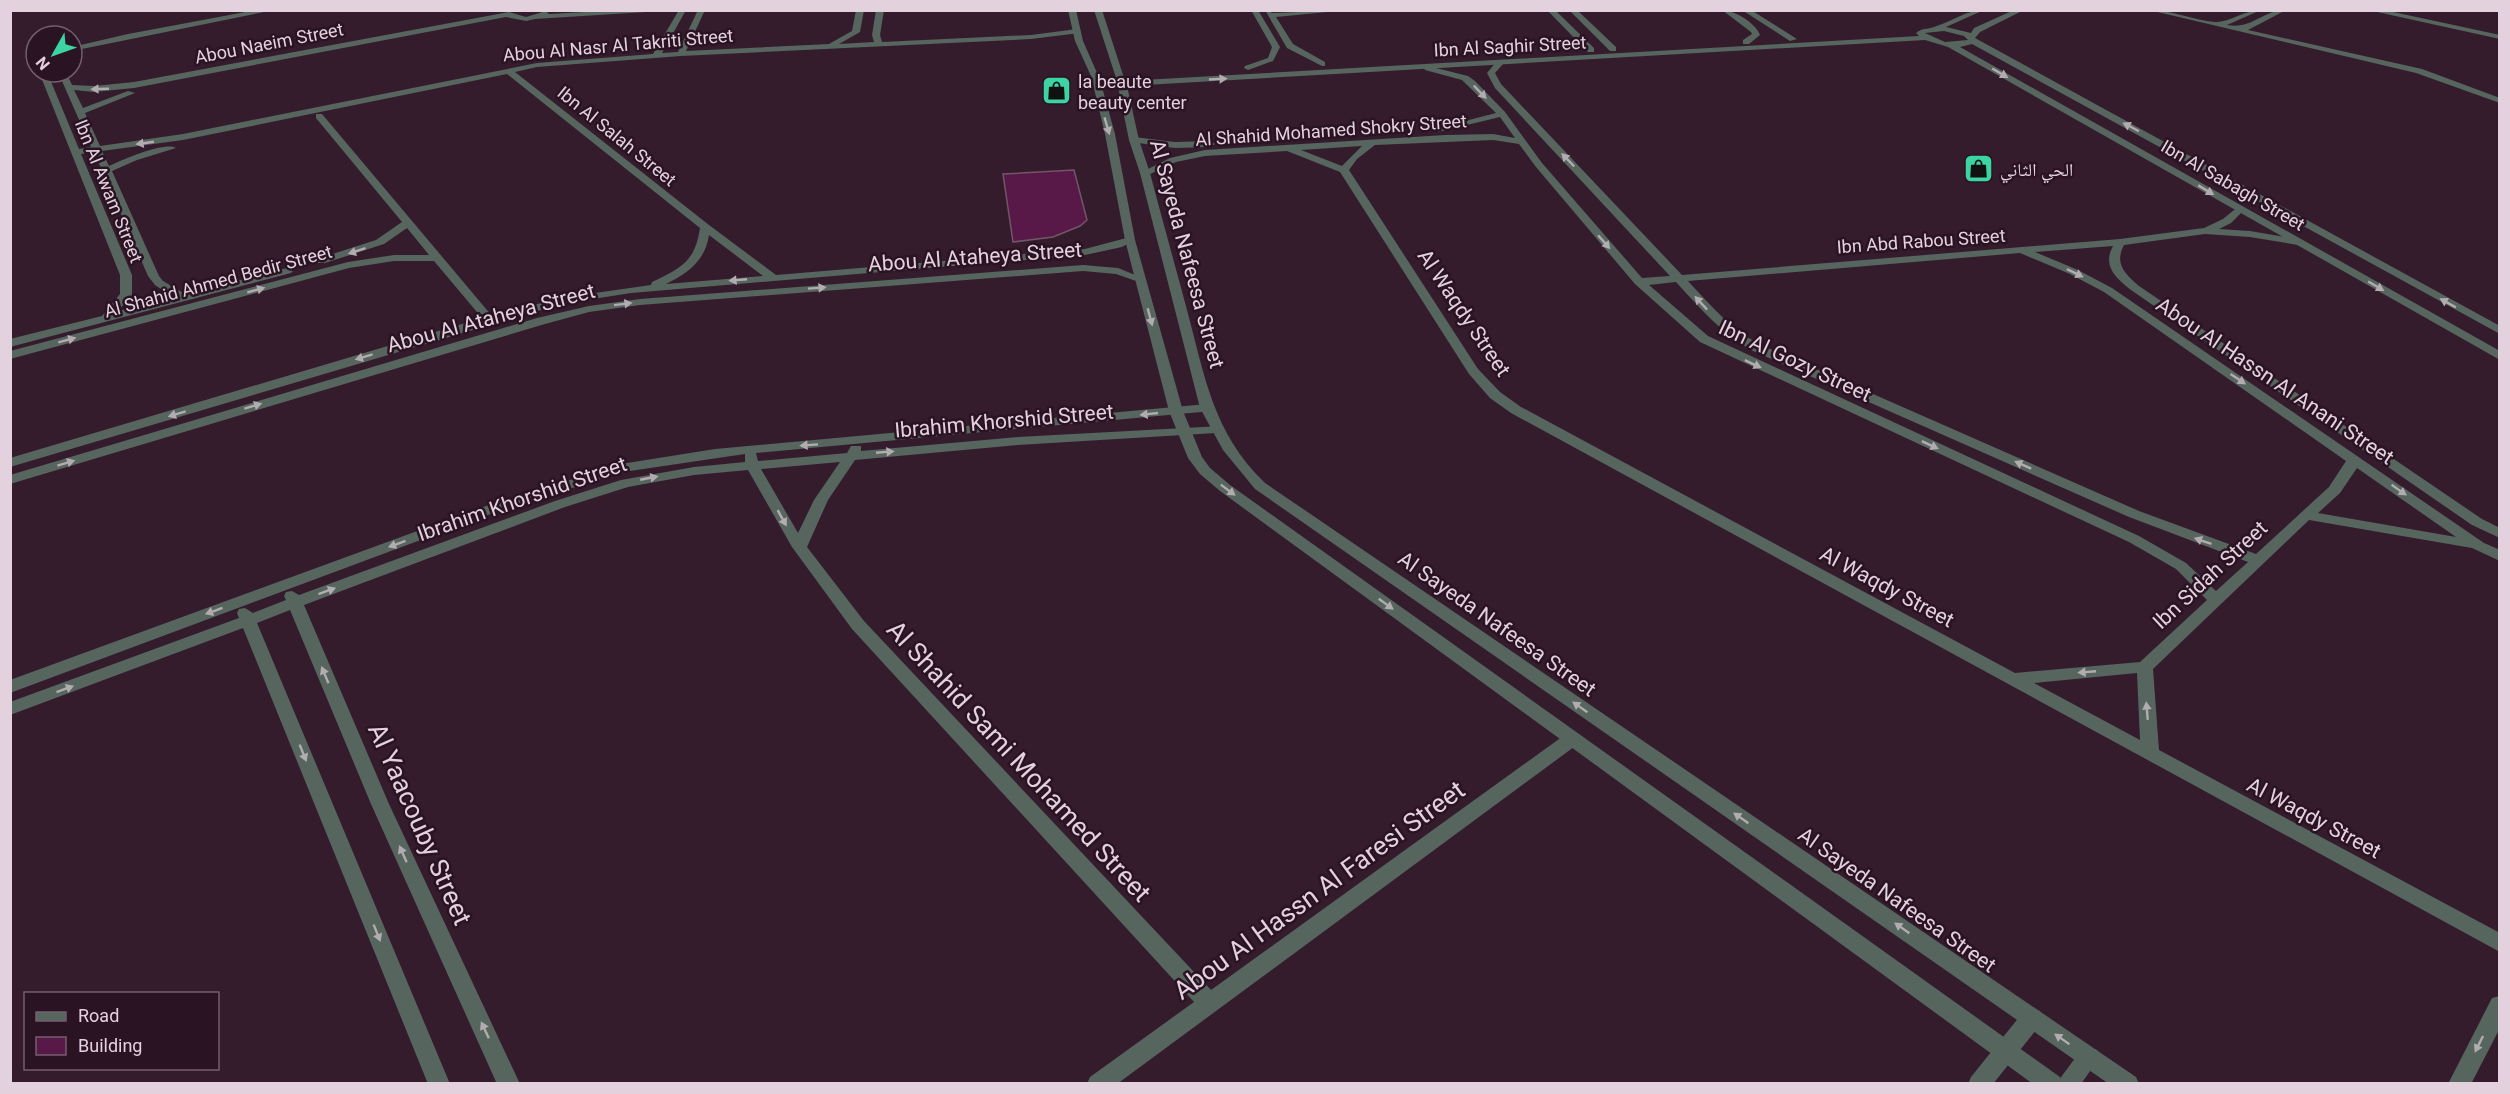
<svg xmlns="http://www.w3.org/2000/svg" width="2510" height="1094" font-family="Roboto,'Noto Naskh Arabic',sans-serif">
  <rect width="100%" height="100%" fill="#341c2d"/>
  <!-- building -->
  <path fill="#581948" stroke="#725668" stroke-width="1.5" d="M1074 170 1087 220 1080 226 1053 237 1013 242 1003 174Z"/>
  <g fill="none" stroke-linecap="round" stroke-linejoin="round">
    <!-- minor -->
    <path fill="#56655e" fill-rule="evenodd" d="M256 10H274L72 51V47L128 34Z
      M621 10H678L535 19 526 21 506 17 134 88 94 92 74 90 83 108 128 91 135 93 85 113 100 146 183 134 537 63 653 54 679 10H686L662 53 678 52 698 10H705L686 51 829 44 852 31 856 10H864L860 32 839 44 874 42 872 35 876 10H884L880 35 882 42 1031 35 1077 29H1080V33L1031 39 681 56 537 67 515 72 709 225 776 275 1085 249 1130 237 1135 240 1122 247 1085 255 631 293 561 304 10 467V458L482 318 434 261H394L349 268 10 359V351L348 262 394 255H429L407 228 384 244 325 263H317V259L376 240 402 222 316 118V114H322L492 316 560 298 651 285 652 282C681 268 695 262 700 228L507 74 183 140 102 151 109 166C122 160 165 141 176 148L137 160 112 171 159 276 163 281 185 294 287 268 293 271 291 273 10 347V339L102 316 120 294V275L39 72H47L79 149 91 147 58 72H66L72 85 94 86 134 82 509 12 526 17 546 11 549 14ZM94 152 148 276 155 285 173 297 118 311 132 295V275L81 154ZM709 235 763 276 666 284C688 273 705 261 709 235Z
      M1251 10H1258L1280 47 1273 61 1248 70 1244 68 1245 66 1268 58 1272 47Z
      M1265 10 1273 13 1348 10 1276 17 1293 44 1325 62V66H1322L1287 48Z
      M1547 10H1555L1594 48V52H1588Z
      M1569 10H1577L1616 47V51H1610Z
      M1722 10C1734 10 1756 23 1760 35L1749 44H1743V40L1752 34 1751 32Z
      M1742 10H1751L1797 39 1790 41Z
      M2149 10C2172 10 2192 20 2215 22 2228 23 2245 10 2261 10L2227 25C2252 30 2262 10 2286 10L2248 30 2422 69 2500 98V103L2416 73Z
      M2368 10H2384L2500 35V39Z
      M1497 61 1504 63 1495 73 1501 84 1682 275 2120 239 2204 228 2223 219 2239 206 2243 207V211L2231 223 2219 229 2250 231 2302 240 2303 242 2298 245 2250 237 2205 234 2124 245C2114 264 2125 274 2139 286L2482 519 2500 528V538L2472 525 2131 290C2116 278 2102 266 2113 246L2035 252 2078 270 2112 288 2484 543 2500 550V561L2472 548 2309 520 2153 669 2159 750 2500 933V952L1511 413 1490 398 1469 374 1340 172 1287 151 1205 156 1176 162 1148 175 1140 173 1170 158 1205 150 1445 135 1493 134 1515 138 1500 117 1438 132V128L1496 113 1462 80 1425 70 1424 68 1428 66 1468 76 1475 81 1505 112 1542 163 1642 278 1670 276 1495 88 1487 73ZM1493 140 1519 144 1536 167 1635 284 1700 342 2129 542 2176 569 2207 600 2140 662 2015 673 1521 407 1500 392 1478 369 1349 170 1357 159 1375 145ZM1362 146 1342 166 1301 150ZM2020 253 2070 274 2104 292 2346 461 2329 487 2256 554 2139 511 1759 344C1731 329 1710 305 1688 281ZM1676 282C1699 307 1721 333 1751 350L2129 517 2248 562 2216 591 2186 563 2139 536 1708 336 1649 285ZM2357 468 2456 537 2318 513 2340 493ZM2137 673 2140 740 2034 683Z
      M1134 137 1175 142 1210 141 1215 144 1210 147 1175 148 1131 142 1129 140Z
      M1083 265 1118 268 1145 279 1139 282 1116 274 1083 271 640 305 589 312 545 324 10 484V475L537 318 589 306 640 299Z
      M1207 404 1214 408 1212 411 756 453 758 461 847 453 851 446H861V451L1018 437 1221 426 1223 429 1216 433 1018 445 855 460 828 500 807 547 864 621 1211 990 1566 734 1572 733 1578 734 1581 739 1578 744 1117 1084H1087L1090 1077 1194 1002 852 629 792 547 748 470 694 475 628 487 565 507 304 605 389 804 520 1084H497L371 804 290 610 257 623 450 1084H428L243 628 10 715V702L239 618 237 613 239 609 245 608 253 613 286 600 284 596 286 592 292 591 299 595 555 501 621 480 694 467 745 462V454L623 472 493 513 10 693V680L483 507 621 464 715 449ZM840 462 814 500 798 533 761 469Z
      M2500 996V1028L2471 1084H2448L2492 998Z
      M2032 1008 2040 1011 2043 1018 2040 1025 1993 1084H1968L1971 1077 2024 1011Z
      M2089 1047 2097 1050 2100 1057 2081 1084H2056L2081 1050Z"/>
    <!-- tertiary -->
    <path fill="#56655e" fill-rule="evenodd" d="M1068 10H1076L1083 41 1101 82 1117 81 1094 10H1102L1125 81 1919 36 1916 33C1923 27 1927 30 1934 27 1951 22 1966 10 1984 10L1946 27 1971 33 1974 28 2014 10H2024L1980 32 1975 38 2500 326V334L1972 44 1960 47 2500 351V360L1948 47 1925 40 1127 86 1139 140 1150 173C1162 219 1175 265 1187 310 1205 377 1213 433 1265 483L2136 1077 2139 1084H2109L1255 489 1223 450 1200 408 1140 173 1129 140 1118 86 1102 87 1115 134 1135 240 1183 411 1202 457 1210 468 1230 485 2060 1077 2063 1084H2033L1220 491 1200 474 1188 458 1169 411 1125 240 1105 134 1091 76 1075 41ZM1944 31 1964 36 1968 40 1945 42 1925 33Z"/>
  </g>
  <!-- one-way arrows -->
  <defs><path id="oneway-solid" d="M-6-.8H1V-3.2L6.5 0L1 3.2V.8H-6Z" transform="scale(1.5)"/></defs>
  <g fill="#b2acb1">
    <use href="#oneway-solid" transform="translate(2000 73) rotate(30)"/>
    <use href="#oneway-solid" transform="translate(1218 79) rotate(-3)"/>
    <use href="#oneway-solid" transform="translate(100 89) rotate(178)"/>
    <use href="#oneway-solid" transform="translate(1480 92) rotate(46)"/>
    <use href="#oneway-solid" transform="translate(1107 126) rotate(74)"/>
    <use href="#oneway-solid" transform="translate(2131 127) rotate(-152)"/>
    <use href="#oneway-solid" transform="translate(145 143) rotate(172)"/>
    <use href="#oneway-solid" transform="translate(1568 160) rotate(-134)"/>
    <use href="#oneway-solid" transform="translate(2206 190) rotate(31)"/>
    <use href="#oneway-solid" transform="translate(1604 242) rotate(49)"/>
    <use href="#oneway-solid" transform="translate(357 251) rotate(162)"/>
    <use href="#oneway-solid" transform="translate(2075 273) rotate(26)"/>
    <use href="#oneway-solid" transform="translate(738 280) rotate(175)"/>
    <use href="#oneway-solid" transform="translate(2376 286) rotate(30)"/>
    <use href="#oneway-solid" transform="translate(817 288) rotate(-4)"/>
    <use href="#oneway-solid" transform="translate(256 290) rotate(-15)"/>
    <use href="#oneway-solid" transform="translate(1701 303) rotate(-133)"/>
    <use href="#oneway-solid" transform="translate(2448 303) rotate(-151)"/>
    <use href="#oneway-solid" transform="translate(623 304) rotate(-7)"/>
    <use href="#oneway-solid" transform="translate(1150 317) rotate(75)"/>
    <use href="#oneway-solid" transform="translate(67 340) rotate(-15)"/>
    <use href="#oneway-solid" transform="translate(364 357) rotate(163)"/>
    <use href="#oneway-solid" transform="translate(1753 364) rotate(25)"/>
    <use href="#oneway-solid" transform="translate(2238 379) rotate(34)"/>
    <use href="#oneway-solid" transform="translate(253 406) rotate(-17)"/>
    <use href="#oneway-solid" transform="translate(177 414) rotate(163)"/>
    <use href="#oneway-solid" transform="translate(1149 414) rotate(174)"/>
    <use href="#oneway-solid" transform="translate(809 445) rotate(176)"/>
    <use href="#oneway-solid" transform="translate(1930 445) rotate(25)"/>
    <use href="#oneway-solid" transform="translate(885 452) rotate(-5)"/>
    <use href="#oneway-solid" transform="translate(66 463) rotate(-17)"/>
    <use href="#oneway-solid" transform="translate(2023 465) rotate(-156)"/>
    <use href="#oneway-solid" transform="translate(649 478) rotate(-11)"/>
    <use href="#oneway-solid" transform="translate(1228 490) rotate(37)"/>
    <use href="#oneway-solid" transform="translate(2399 490) rotate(35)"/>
    <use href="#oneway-solid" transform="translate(782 518) rotate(61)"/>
    <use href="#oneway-solid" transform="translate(2203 541) rotate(-161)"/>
    <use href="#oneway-solid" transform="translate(397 544) rotate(160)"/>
    <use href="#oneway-solid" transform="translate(327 591) rotate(-20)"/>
    <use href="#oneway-solid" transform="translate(1386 604) rotate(36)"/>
    <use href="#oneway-solid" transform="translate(214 611) rotate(160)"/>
    <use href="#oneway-solid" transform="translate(2087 672) rotate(175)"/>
    <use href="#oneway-solid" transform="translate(325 675) rotate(-113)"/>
    <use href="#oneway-solid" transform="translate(65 689) rotate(-20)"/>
    <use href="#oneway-solid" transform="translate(1580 707) rotate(-145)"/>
    <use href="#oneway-solid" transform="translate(2147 711) rotate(-95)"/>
    <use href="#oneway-solid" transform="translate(303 753) rotate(68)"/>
    <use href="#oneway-solid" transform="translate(1741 818) rotate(-145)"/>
    <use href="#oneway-solid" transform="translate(403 854) rotate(-114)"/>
    <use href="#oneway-solid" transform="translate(1902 928) rotate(-145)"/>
    <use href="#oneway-solid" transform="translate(377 933) rotate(68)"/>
    <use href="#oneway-solid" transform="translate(485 1030) rotate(-115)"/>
    <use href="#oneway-solid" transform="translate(2062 1039) rotate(-145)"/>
    <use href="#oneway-solid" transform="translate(2479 1044) rotate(117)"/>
  </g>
  <!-- icons -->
  <defs>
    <symbol id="shop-square" viewBox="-11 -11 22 22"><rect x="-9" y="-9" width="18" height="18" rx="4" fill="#3dd4a3" stroke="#2a1323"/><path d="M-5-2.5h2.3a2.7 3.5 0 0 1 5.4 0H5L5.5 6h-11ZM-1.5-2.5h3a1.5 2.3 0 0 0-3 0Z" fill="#111"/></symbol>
  </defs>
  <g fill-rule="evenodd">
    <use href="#shop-square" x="1040" y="74" width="33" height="33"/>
    <use href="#shop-square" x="1962" y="152" width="33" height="33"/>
  </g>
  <g text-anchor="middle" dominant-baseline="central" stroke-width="5" stroke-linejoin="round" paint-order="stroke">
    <!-- far-street labels -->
    <g font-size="18" fill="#e3d2dd" stroke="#2a1323">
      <text transform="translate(269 43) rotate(-11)">Abou Naeim Street</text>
      <text transform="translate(618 45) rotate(-5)">Abou Al Nasr Al Takriti Street</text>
      <text transform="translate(1510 46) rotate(-3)">Ibn Al Saghir Street</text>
      <text transform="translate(1331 130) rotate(-4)">Al Shahid Mohamed Shokry Street</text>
      <text transform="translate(617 136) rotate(39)">Ibn Al Salah Street</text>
      <text transform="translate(2233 185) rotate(30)">Ibn Al Sabagh Street</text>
      <text transform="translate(109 191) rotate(68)">Ibn Al Awam Street</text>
      <text transform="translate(1921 241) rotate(-4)">Ibn Abd Rabou Street</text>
      <text transform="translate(218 281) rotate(-15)">Al Shahid Ahmed Bedir Street</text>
    </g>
    <!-- far-poi labels -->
    <g font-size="18" fill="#e3d2dd" stroke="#2a1323" text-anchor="start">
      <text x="1078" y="81">la beaute<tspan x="1078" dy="21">beauty center</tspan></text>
      <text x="2000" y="169">الحي الثاني</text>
    </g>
    <!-- street labels -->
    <g font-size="21" fill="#e3d2dd" stroke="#2a1323">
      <text transform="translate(1187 254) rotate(75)">Al Sayeda Nafeesa Street</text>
      <text transform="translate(975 257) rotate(-4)">Abou Al Ataheya Street</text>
      <text transform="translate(1464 313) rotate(56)">Al Waqdy Street</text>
      <text transform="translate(491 318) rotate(-15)">Abou Al Ataheya Street</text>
      <text transform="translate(1795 361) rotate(25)">Ibn Al Gozy Street</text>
      <text transform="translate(2275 381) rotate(34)">Abou Al Hassn Al Anani Street</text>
      <text transform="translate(1004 421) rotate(-5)">Ibrahim Khorshid Street</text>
      <text transform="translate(522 499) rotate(-19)">Ibrahim Khorshid Street</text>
      <text transform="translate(2210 575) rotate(-43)">Ibn Sidah Street</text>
      <text transform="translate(1887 587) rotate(28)">Al Waqdy Street</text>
      <text transform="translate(1497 624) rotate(35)">Al Sayeda Nafeesa Street</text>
      <text transform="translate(2314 818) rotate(28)">Al Waqdy Street</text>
      <text transform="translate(1897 900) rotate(35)">Al Sayeda Nafeesa Street</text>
    </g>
    <!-- near-street labels -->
    <g font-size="26" fill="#e3d2dd" stroke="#2a1323">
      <text transform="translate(1019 761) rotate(47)">Al Shahid Sami Mohamed Street</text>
      <text transform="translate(420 824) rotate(66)">Al Yaacouby Street</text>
      <text transform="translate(1319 890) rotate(-36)">Abou Al Hassn Al Faresi Street</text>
    </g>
  </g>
  <!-- border -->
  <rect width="2510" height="1094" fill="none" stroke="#e3d2dd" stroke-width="24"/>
  <!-- legend -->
  <rect x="24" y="992" width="195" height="78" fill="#2a1323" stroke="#745f6d" stroke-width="1.5"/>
  <rect x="36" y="1012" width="30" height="9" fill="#56655e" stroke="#745f6d" stroke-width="1.5"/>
  <text x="78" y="1022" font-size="18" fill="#e3d2dd">Road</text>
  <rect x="36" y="1037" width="30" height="18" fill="#581948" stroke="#745f6d" stroke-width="1.5"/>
  <text x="78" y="1052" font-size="18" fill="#e3d2dd">Building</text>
  <!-- north arrow -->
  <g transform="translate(54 54) rotate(230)"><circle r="28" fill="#2a1323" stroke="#745f6d" stroke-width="1.5"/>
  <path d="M0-4.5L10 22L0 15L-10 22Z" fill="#3dd4a3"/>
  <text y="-9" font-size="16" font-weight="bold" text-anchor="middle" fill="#e3d2dd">N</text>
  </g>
</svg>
